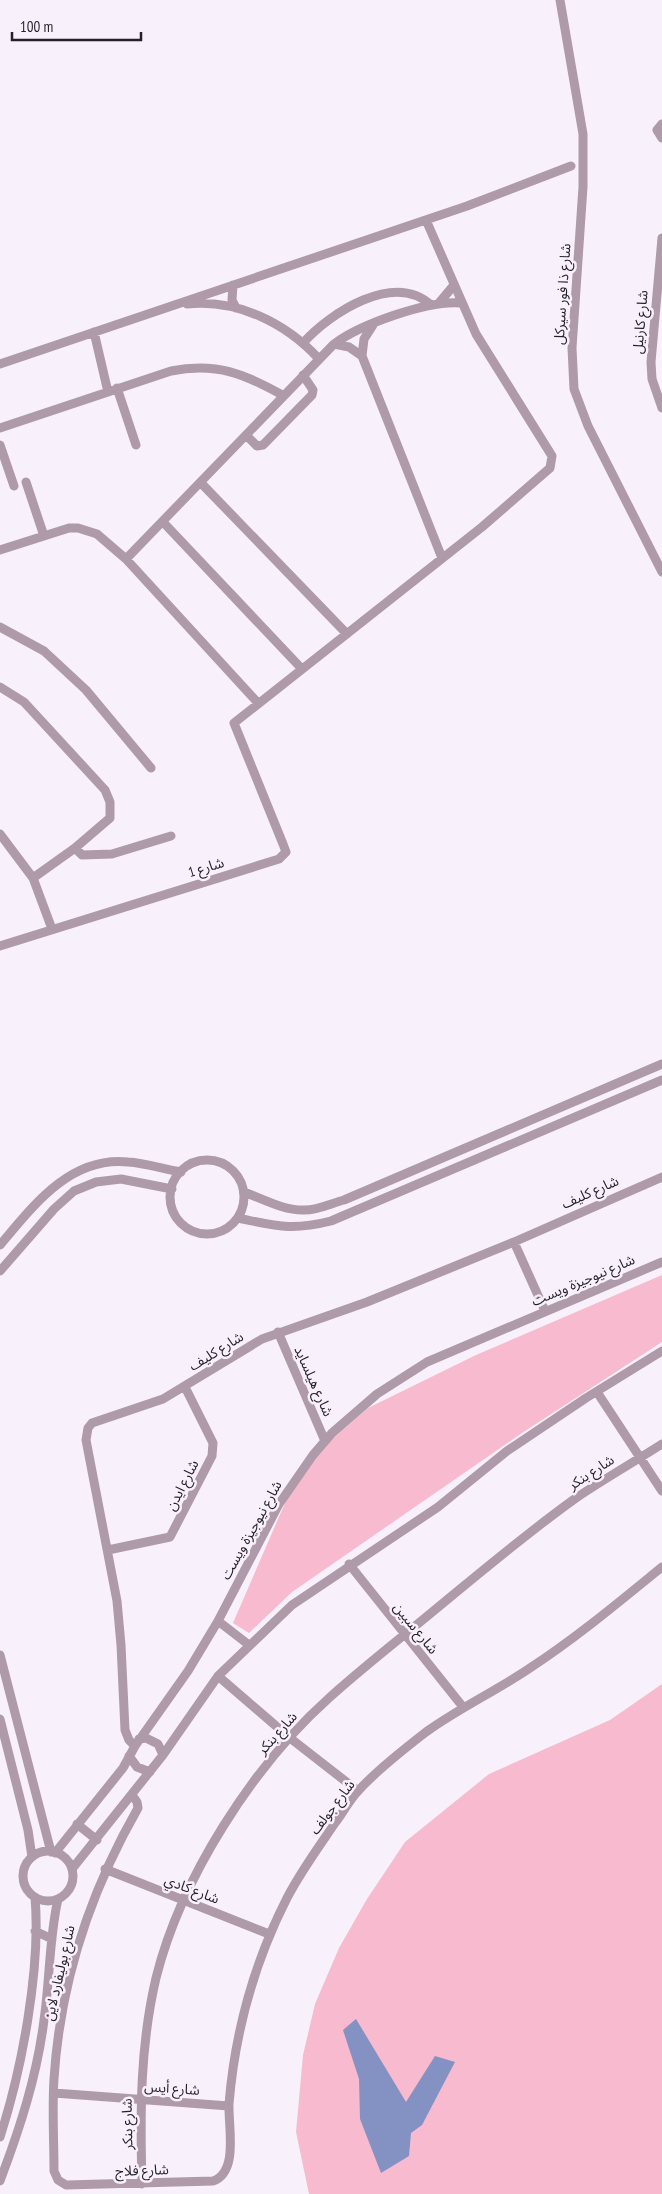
<svg xmlns="http://www.w3.org/2000/svg" width="662" height="2194" font-family="'PT Sans Narrow','Noto Sans Arabic',sans-serif">
  <rect width="100%" height="100%" fill="#f8f1fc"/>
  <!-- green -->
  <path fill="#f7bace" d="M662 1275V1342L522 1433 292 1592 249 1633 233 1623 301 1466 368 1408 476 1355Z
    M662 1684V2194H309L296 2132 303 2055 315 2004 339 1948 367 1899 405 1842 489 1774 610 1720Z"/>
  <!-- water -->
  <path fill="#8492c3" d="M356 2019 406 2102 435 2056 455 2062 422 2125 411 2133 409 2156 381 2173 360 2119 359 2079 343 2030Z"/>
  <g fill="none" stroke-linecap="round" stroke-linejoin="round">
    <!-- street -->
    <path stroke="#af9aa9" stroke-width="9" d="M560 0 583 134V187L572 348 574 389 588 426 662 572
      M662 124 657 130 662 138
      M662 238 651 362 652 379 662 408
      M233 285 232 300 236 308
      M439 303 454 285
      M187 304C238 299 286 323 319 359
      M373 325 364 339 362 356 442 558
      M94 332 108 392
      M303 343C330 313 394 271 431 305
      M334 344 349 347 362 356
      M0 364 467 206 571 166
      M117 388 136 445
      M0 428 171 371C217 362 245 374 284 396
      M247 436 257 446 263 445 312 395 313 390 303 375
      M0 445 14 486
      M26 482 44 536
      M201 483 347 634
      M163 522 302 669
      M0 550 69 528H78L97 534 126 559 258 703
      M126 559 334 344C361 324 428 300 461 303
      M0 627 44 651 86 690 151 768
      M0 687 24 702 105 790 110 802V818L75 848 33 878 0 834
      M75 848 82 855 112 854 171 836
      M33 878 52 929
      M0 946 279 859 286 852 283 844 234 723 482 527 550 468 552 456 476 334 426 220
      M170 1197a37 37 0 1 1 74 0a37 37 0 1 1-74 0Z
      M244 1192C263 1199 284 1211 305 1210 318 1210 332 1203 344 1200L662 1064
      M238 1218C277 1226 291 1231 331 1221L662 1080
      M514 1242 545 1311
      M0 1245C33 1206 70 1156 128 1162 145 1163 163 1169 181 1172
      M0 1271 54 1209 74 1191 96 1182 121 1179 172 1189
      M278 1332 325 1441
      M597 1392 662 1491
      M108 1550 170 1537 212 1456 213 1443 185 1387
      M349 1564 463 1707
      M218 1621 249 1645
      M0 1655 51 1852
      M218 1676 290 1738 358 1791
      M0 1719 28 1830 32 1857
      M139 1739 146 1738 158 1744 163 1755
      M135 1746 129 1740 125 1730 121 1645 117 1601 86 1440 88 1428 92 1423 163 1399 262 1339 367 1302 514 1242 662 1177
      M129 1756 137 1767 150 1772
      M132 1795 137 1802 138 1808C90 1892 60 1983 54 2079 52 2109 54 2141 54 2171L58 2180 66 2185 213 2181C239 2172 228 2126 229 2104 235 2031 254 1963 287 1898 301 1871 318 1848 335 1823 343 1813 349 1800 359 1790 377 1770 404 1749 426 1732 459 1708 496 1691 530 1668 576 1638 619 1602 662 1567
      M77 1824 97 1840
      M23 1876a25 25 0 1 1 50 0a25 25 0 1 1-50 0Z
      M55 1853 123 1768 135 1746 188 1671 218 1621 279 1504 313 1455 332 1433 377 1394 427 1362 662 1262
      M72 1869 163 1755 218 1676 292 1605 438 1507 507 1451 586 1398 662 1351
      M105 1869 269 1934
      M35 1931 52 1939
      M54 2093 229 2106
      M0 2137C22 2069 41 1968 35 1897
      M0 2181C20 2128 37 2076 44 2020 50 1980 49 1938 58 1899
      M142 2184C140 2113 140 2046 156 1978 181 1878 253 1766 329 1698 360 1670 393 1644 425 1618 475 1577 524 1535 576 1498 604 1479 634 1462 662 1444"/>
  </g>
  <g text-anchor="middle" dominant-baseline="central" stroke-width="5" stroke-linejoin="round" paint-order="stroke">
    <!-- street labels -->
    <g font-size="14" fill="#251f28" stroke="#f8f1fc">
      <text transform="translate(562 294) rotate(-86)">شارع ذا فور سيركل</text>
      <text transform="translate(640 322) rotate(-85)">شارع كارنيل</text>
      <text transform="translate(206 867) rotate(-17)">شارع 1</text>
      <text transform="translate(590 1192) rotate(-24)">شارع كليف</text>
      <text transform="translate(583 1280) rotate(-23)">شارع نيوجيزة ويست</text>
      <text transform="translate(216 1351) rotate(-32)">شارع كليف</text>
      <text transform="translate(314 1381) rotate(66)">شارع هيلسايد</text>
      <text transform="translate(591 1472) rotate(-33)">شارع بنكر</text>
      <text transform="translate(182 1485) rotate(-63)">شارع ايدن</text>
      <text transform="translate(251 1530) rotate(-61)">شارع نيوجيزة ويست</text>
      <text transform="translate(416 1628) rotate(51)">شارع سبين</text>
      <text transform="translate(277 1733) rotate(-48)">شارع بنكر</text>
      <text transform="translate(332 1807) rotate(-53)">شارع جولف</text>
      <text transform="translate(192 1889) rotate(21)">شارع كادي</text>
      <text transform="translate(59 1973) rotate(-77)">شارع بوليفارد لاين</text>
      <text transform="translate(172 2088) rotate(4)">شارع أيس</text>
      <text transform="translate(127 2124) rotate(-91)">شارع بنكر</text>
      <text transform="translate(142 2170) rotate(-2)">شارع فلاج</text>
    </g>
  </g>
  <!-- scale -->
  <path d="M12 32v8h129v-8" fill="none" stroke="#251f28" stroke-width="2.5"/>
  <text x="20" y="32" font-size="15" fill="#251f28" stroke="#f8f1fc" stroke-width="4" paint-order="stroke">100 m</text>
</svg>
